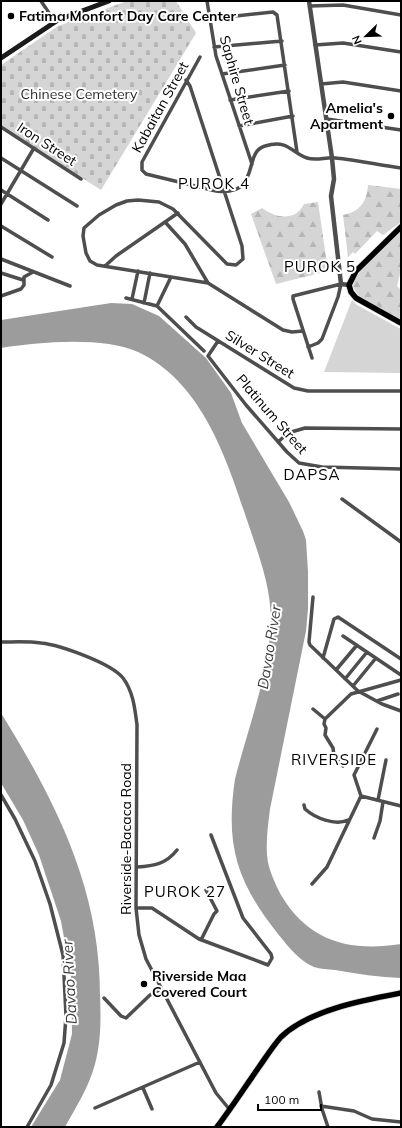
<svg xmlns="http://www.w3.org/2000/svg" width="402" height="1128" font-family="Mulish,sans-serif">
  <defs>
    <pattern id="forest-firs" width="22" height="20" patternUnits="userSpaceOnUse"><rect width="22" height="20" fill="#d5d5d5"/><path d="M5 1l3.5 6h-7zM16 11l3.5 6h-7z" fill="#b5b5b5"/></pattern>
    <pattern id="cemetery-stones" width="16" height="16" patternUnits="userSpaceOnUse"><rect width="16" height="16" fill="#d5d5d5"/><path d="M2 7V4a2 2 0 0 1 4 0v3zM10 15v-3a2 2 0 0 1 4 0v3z" fill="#b5b5b5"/></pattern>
  </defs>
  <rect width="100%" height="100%" fill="#fff"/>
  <!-- green -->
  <path fill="#d5d5d5" d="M352 300 357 305 401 329V373L324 372Z"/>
  <!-- forest -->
  <path fill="url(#forest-firs)" d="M368 185 401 189V222L383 235 377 231 355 254 353 252 348 257 343 215C360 212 367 201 368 185Z
    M318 202 328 271 276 284 251 214 262 208C276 218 295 222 304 204Z
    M401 232V270L397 286 401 290V320L359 296 353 287C353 272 389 241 401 232Z"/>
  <!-- cemetery -->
  <path fill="url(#cemetery-stones)" d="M127 1H176L196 33 101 190 1 126V65L58 26Z"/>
  <!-- water -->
  <path fill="#9c9c9c" d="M111 303 132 304 159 316 206 358 231 393 242 423 289 502 303 531 306 540 308 572V609L306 631 270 809C268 825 266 840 267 855 268 869 275 883 281 895 309 942 350 952 401 944V978C379 977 357 974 335 970 328 969 320 969 314 967 299 961 288 946 278 934 237 882 225 846 235 779 247 732 265 685 270 636 275 593 258 554 245 514 225 454 200 381 138 352 104 336 37 342 1 348V320Z
    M1 713C56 802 100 888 100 995 101 1018 101 1042 95 1064 89 1087 76 1107 65 1127H31L60 1080 72 1034 71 976 61 921 39 855 23 820 1 783Z"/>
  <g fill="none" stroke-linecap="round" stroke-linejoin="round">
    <defs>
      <path id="primary" d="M401 227 356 271 349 285 351 292 356 298 401 323
        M217 1127C232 1107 245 1087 259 1067 266 1057 273 1046 281 1037 309 1010 364 1000 401 993"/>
    </defs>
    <!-- primary casing -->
    <use href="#primary" stroke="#dbdbdb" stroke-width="7"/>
    <!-- minor -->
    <path stroke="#4e4e4e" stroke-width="3.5" d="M41 1 55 22
      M207 1 216 56 252 164
      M310 6 343 5 401 15
      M209 19 273 12 277 15 297 152
      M315 45 343 43 401 52
      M214 47 282 41
      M200 57 142 162V170L146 174 216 191C262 197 242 152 265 146 289 139 291 153 307 158 316 161 326 157 335 158 357 160 379 165 401 168
      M222 74 285 65
      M186 80 190 86 242 246 243 259 236 265 227 264 173 209 159 202 138 200 127 201 116 205 99 215 84 228 83 236 86 253 90 261 97 265 208 283 283 330 292 332 303 331
      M321 84 343 82 401 91
      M230 100 289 91
      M327 119 401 130
      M239 126 293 116
      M1 127 81 179
      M1 158 77 206
      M1 190 48 220
      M1 204 34 148
      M165 222 185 244 208 283
      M1 226 52 257
      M1 259 70 286
      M105 266 116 256 178 213
      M1 273 23 280
      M1 296 21 289 24 285V277L33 272
      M126 298 157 306 204 351
      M132 299 138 271
      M144 303 150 273
      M157 306 171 277
      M186 317 196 327 294 388 308 391H401
      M218 341 208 356 246 405 287 452 299 463 322 467 401 469
      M308 347 318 343 322 339 338 297 341 284 293 296V299L312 358
      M278 442 288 433 305 428 401 429
      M342 499 401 542
      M313 597 309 642 310 645 358 691 382 704 401 711
      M343 636 401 675
      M1 642C14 642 28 641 41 643 60 645 111 663 123 678 133 691 135 709 137 725L136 908 139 935 146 959 216 1093 230 1110
      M323 658 334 619 338 617 401 659
      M336 670 357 645
      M345 679 367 652
      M353 686 376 658
      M377 701 398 694
      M313 709 325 719 351 694 401 680
      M325 719 324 724 326 728 325 735 333 748 334 756 343 766
      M1 795 15 819 35 861 50 904 63 955 66 1016 64 1043 51 1085 27 1127
      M361 796 354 775 377 729
      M378 800 386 760
      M304 805 305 809C315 818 335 826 348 820
      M374 838 380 821 383 802
      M137 867C154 866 166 864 177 850
      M312 884 327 867 361 796 401 806
      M136 908H152L199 939 268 965 272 958 271 954 243 918 211 835
      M201 940 214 914 217 911 206 890
      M104 998 121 1016 126 1018 150 995 161 989
      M143 1088 152 1109
      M319 1092 322 1109 328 1127
      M321 1106 354 1111 372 1119 401 1122
      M95 1108 200 1062"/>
    <!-- tertiary -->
    <path stroke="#4e4e4e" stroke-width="4.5" d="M309 1 332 158 334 179 331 196 341 284 349 285"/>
    <!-- secondary -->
    <path stroke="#1b1b1b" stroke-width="5" d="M1 58 58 20 109 1"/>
    <!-- primary -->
    <use href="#primary" stroke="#000" stroke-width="5.5"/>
  </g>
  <!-- markers -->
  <g fill="#000" stroke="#fff" stroke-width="1.5">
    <circle cx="11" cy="16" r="4"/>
    <circle cx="391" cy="116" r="4"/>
    <circle cx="144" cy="984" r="4"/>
  </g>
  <g text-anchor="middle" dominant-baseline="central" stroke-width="4" stroke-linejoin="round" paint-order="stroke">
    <!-- poi labels -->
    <g font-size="14" font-weight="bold" fill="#000" stroke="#fff" text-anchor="start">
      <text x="19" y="16">Fatima Monfort Day Care Center</text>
      <text x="383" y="108" text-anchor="end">Amelia's<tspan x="383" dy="16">Apartment</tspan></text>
      <text x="152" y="976">Riverside Maa<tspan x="152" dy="16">Covered Court</tspan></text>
    </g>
    <!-- street labels -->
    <g font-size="14" fill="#000" stroke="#fff">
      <text transform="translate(237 80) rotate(74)">Saphire Street</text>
      <text transform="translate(160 107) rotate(-61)">Kabaitan Street</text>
      <text transform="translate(47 144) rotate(33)">Iron Street</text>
      <text transform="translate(260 354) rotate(32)">Silver Street</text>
      <text transform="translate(272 414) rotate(49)">Platinum Street</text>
      <text transform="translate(126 839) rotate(-90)">Riverside-Bacaca Road</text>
    </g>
    <!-- park labels -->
    <g font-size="14" fill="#2c2c2c" stroke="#fff">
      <text x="79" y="94">Chinese Cemetery</text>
    </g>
    <!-- neighbourhood labels -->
    <g font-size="15" letter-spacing="1" fill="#000" stroke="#fff">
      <text x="214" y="183">PUROK 4</text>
      <text x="320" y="266">PUROK 5</text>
      <text x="312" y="474">DAPSA</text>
      <text x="334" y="759">RIVERSIDE</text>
      <text x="185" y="891">PUROK 27</text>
    </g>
    <!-- water labels -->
    <g font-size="15" font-style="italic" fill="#3d3d3d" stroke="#fff">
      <text transform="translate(269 647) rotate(-81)">Davao River</text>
      <text transform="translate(69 982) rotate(-93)">Davao River</text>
    </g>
  </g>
  <!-- border -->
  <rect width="402" height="1128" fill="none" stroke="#000000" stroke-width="4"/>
  <!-- north arrow -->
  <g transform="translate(366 36) rotate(247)" stroke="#ffffff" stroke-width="3" paint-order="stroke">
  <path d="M0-3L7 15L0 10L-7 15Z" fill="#000000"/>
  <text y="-6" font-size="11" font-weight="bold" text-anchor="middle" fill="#000000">N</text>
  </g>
  <!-- scale -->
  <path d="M258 1104v6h63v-6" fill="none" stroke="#000000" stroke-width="2"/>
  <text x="264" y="1104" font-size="12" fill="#000000" stroke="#ffffff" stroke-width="3" paint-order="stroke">100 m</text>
</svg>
